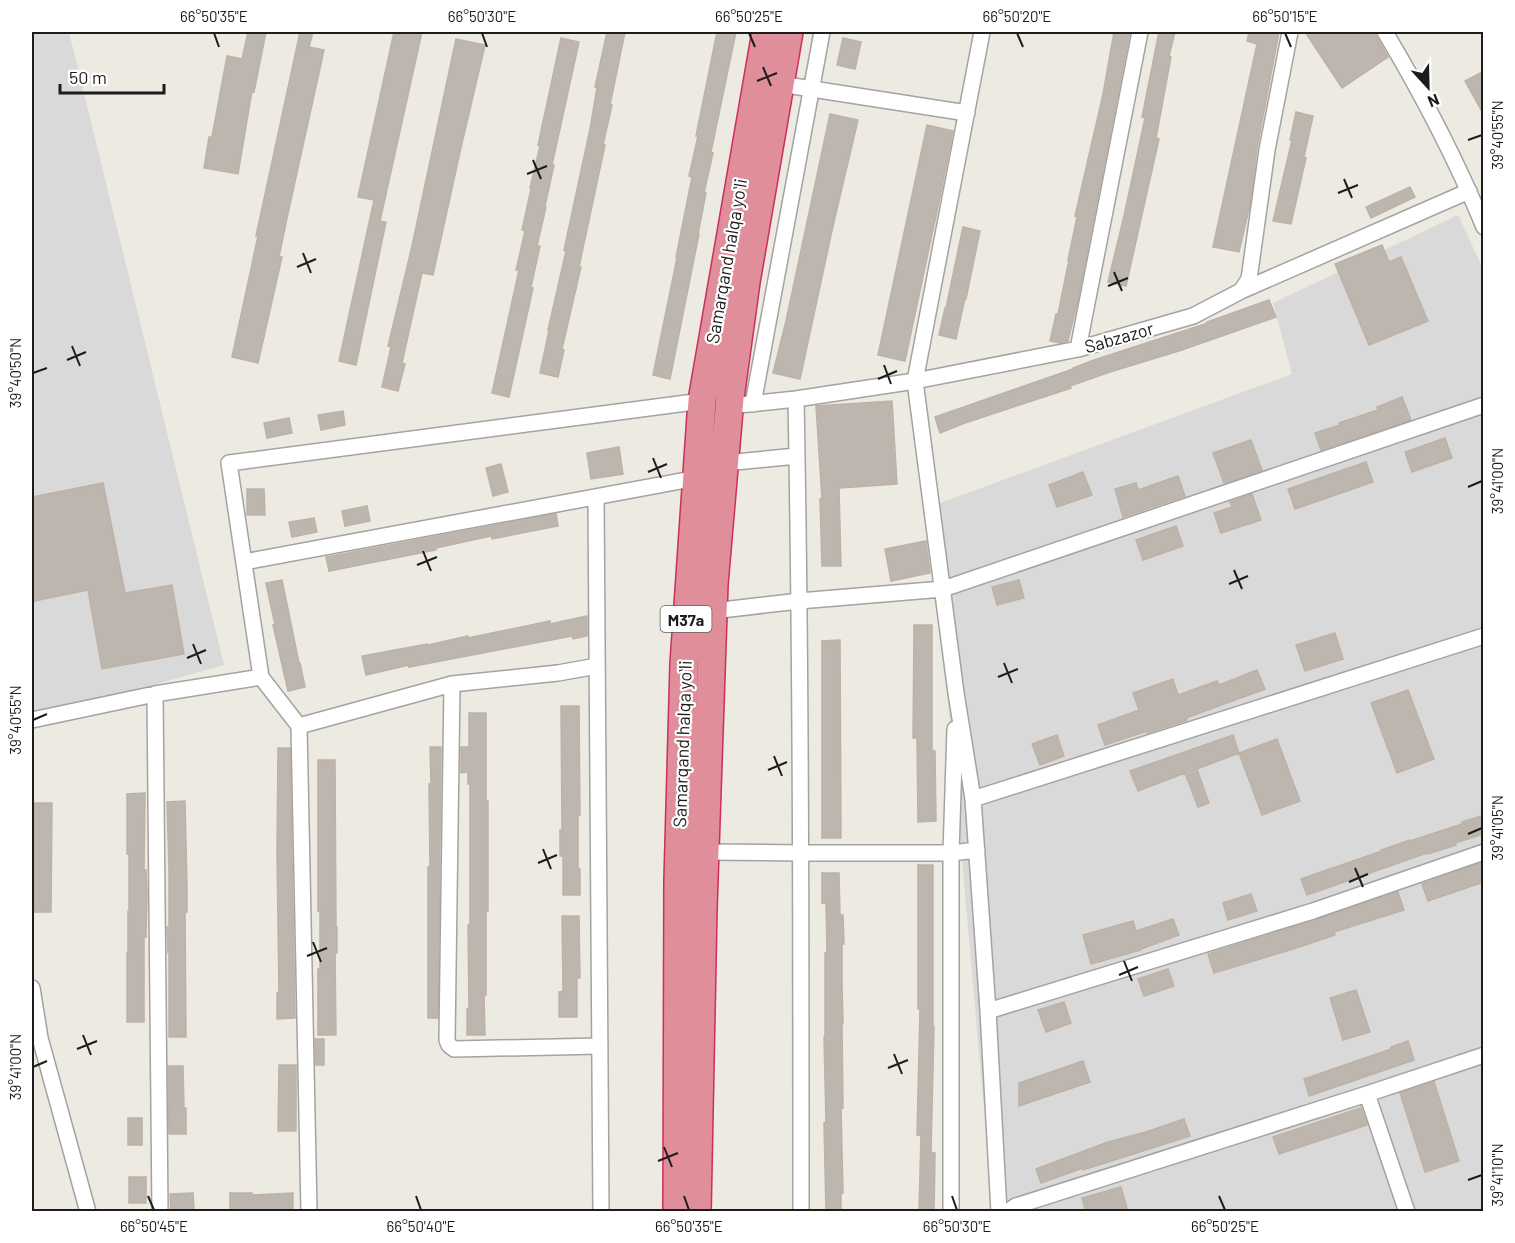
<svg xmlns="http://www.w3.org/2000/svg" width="1515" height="1243" font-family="Barlow,sans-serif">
  <rect width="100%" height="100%" fill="#edeae2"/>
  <!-- residential -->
  <path fill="#dad9d9" d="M32 32H69L224 665 32 719Z
    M1458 215 1484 271 1483 1211H993L938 588 935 505 1292 374 1273 303Z"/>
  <!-- building -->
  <path fill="#bdb6af" stroke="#beb1a6" stroke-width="1.5" d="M248 32H266L254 92 252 91 238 174 204 168 209 137H212L227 56 242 59Z
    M300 32H313L309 47 324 50 287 218 279 257H282L258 363 232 357 258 236H256Z
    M394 32H422L380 221 386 222 356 365 339 361 374 200 358 197Z
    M607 32H625L610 105H612L603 145H605L579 267H581L562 349 564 350 558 377 540 373 549 330H548L566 251 564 250 590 129 597 87H595Z
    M717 32H736L711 152 713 153 704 193H706L698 234H699L670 379 653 375 677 258 676 257 692 177 689 176 698 136H696Z
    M1114 32H1130L1077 304 1068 341 1060 343 1050 341 1056 314H1058L1069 260H1068L1077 217 1075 216 1103 94Z
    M1159 32H1175L1169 56 1171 57 1156 138 1159 139 1126 286 1108 282 1124 216 1145 118 1142 117Z
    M1249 32H1279L1257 148 1250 205 1239 252 1213 247 1257 44 1247 41Z
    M1305 32H1374L1388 57 1342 88Z
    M561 38 579 42 552 165H554L545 206 546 207 537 246H540L531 287 533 288 509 397 492 393 519 270H516L525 231 522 230 531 189 530 188 540 146 538 145Z
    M843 38 861 42 855 69 837 65Z
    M456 39 485 45 460 152 433 275 422 273 402 363 405 364 398 391 382 387 391 347 388 346 412 246Z
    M1484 71V115L1465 81Z
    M1296 112 1313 116 1304 157 1306 158 1291 224 1273 221 1292 140H1290Z
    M830 114 858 120 833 226 800 379 773 373 786 321Z
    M927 125 953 131 940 197 905 361 878 355Z
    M1410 187 1415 197 1371 218 1366 207Z
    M963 227 980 231 966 299 965 298 956 339 939 335 945 308H946Z
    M1382 245 1389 262 1401 257 1428 321 1369 345 1335 264Z
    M1269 300 1276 317 1182 350 1110 372 1070 386 1071 388 965 423 940 433 935 417 1073 369V368L1094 360 1208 323 1207 322Z
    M1402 397 1411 420 1321 450 1315 433 1340 425 1339 423 1378 410 1377 407Z
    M892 401 897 484 839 488 841 566H822L820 499H822L816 406Z
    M343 411 345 425 321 430 318 415Z
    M289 418 292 433 267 438 264 423Z
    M1445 438 1452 458 1412 472 1405 452Z
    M1251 440 1262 470 1224 483 1213 453Z
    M619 447 623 474 591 479 587 453Z
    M1366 462 1373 482 1295 509 1288 489Z
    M501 464 508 492 493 496 486 468Z
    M1083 472 1092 495 1057 507 1049 485Z
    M1178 476 1185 496 1123 517 1115 489 1136 483 1138 490Z
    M103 483 125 593 172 585 184 654 102 669 88 590 34 601 32 587V497Z
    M247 489H264L265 515H247Z
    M1252 494 1261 520 1221 533 1214 513 1232 507 1230 502Z
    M367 506 370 521 345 526 342 511Z
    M556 514 558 526 492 539 491 536 436 548V550L329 571 326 557Z
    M314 518 317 532 292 537 289 522Z
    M1176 526 1183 546 1143 560 1136 540Z
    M926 541 930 573 891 581 885 549Z
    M282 580 299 663H300L305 687 288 691 273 625H275L266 583Z
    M1019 580 1024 598 997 605 992 587Z
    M587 616V636L573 639 572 636 409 667V665L366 675 362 656 427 644 428 645 468 636V638L550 621V624Z
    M914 625H932V751H935L936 821 918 822 917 738H913Z
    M1335 633 1343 659 1305 671 1296 645Z
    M840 640 841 838H822V641Z
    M1257 670 1265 689 1186 718 1187 720 1147 733V731L1105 745 1098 725 1139 710 1133 693 1173 679 1178 695 1217 681 1219 685Z
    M1408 690 1434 759 1397 773 1371 703Z
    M561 706H579L580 815H578V869H580V895H563V856H560V830H562Z
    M469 713H486V801H488V911H486V995H484L485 1035H467V1009H469L468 925H470V784H468V772L461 773V747H469Z
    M1057 735 1064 756 1040 765 1032 744Z
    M1233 735 1239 753 1197 769 1209 803 1198 807 1185 773 1138 791 1130 771Z
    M1277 739 1300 801 1262 815 1239 753Z
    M430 747H441L438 1018H428V867H430L429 784H431Z
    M278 748H290L295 1018 277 1019V993H279L277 853Z
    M318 760H335L336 927H337V953H335L336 1035H318V969H320V911H318Z
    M145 793 144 870H146L147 895 146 937H144V1022H127V953H128V911H129V854H127V794Z
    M185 801 187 886V912H185L186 1037H169V953H168L167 927H169V870L167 802Z
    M34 803H52L51 912H34Z
    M1484 815V834L1455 843 1456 845 1428 854 1427 853 1307 895 1301 879 1382 851 1381 850 1410 840V841L1462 824V822Z
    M1484 862V882L1428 901 1422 884Z
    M918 865H933V1027H934L931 1153H935L934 1212H919L921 1135H917L920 1009H918Z
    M822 873H839L840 915H843L844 944H842V983L843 1024H842L843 1108H841L843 1193H841V1212H826L824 1123 826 1122 824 1037H825V953H827L826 903H822Z
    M1398 892 1404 910 1334 932 1335 935 1293 949 1214 973 1208 954 1316 920Z
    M1251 894 1257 911 1228 920 1223 903Z
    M562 916H579L580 978H577V1017H559V992L563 991Z
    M1173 919 1179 935 1141 949V950L1091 964 1083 935 1133 921 1136 931Z
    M1168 969 1174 986 1144 996 1138 979Z
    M1356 990 1370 1032 1343 1040 1330 998Z
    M1064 1002 1071 1023 1046 1032 1038 1010Z
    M315 1039H324V1065H316Z
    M1408 1041 1414 1060 1309 1096 1304 1079 1391 1049V1047Z
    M1083 1061 1090 1082 1019 1106V1083Z
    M279 1065H296V1131H278Z
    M168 1066H183L184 1108H186V1134H169Z
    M1434 1082 1459 1161 1425 1172 1400 1093Z
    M1361 1108 1367 1125 1279 1154 1273 1137Z
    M128 1118H142V1145H128Z
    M1184 1119 1190 1136 1083 1170V1168L1041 1183 1036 1169 1108 1142 1146 1132Z
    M129 1177H146V1203H129Z
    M1121 1187 1128 1212H1086L1082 1198Z
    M193 1193 194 1210 171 1211 170 1194Z
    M230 1193H252V1195L293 1193V1212H230Z"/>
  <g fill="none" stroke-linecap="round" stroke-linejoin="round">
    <defs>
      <path id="street" d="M982 32 915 381 956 693 973 799 988 1011 999 1212
        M1385 32C1422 94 1456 159 1484 227
        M780 84 967 113
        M1241 291 1469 191
        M1078 349 1140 32
        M796 399C801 670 801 941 801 1212
        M753 404 822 32
        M730 406 796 399 915 381 1078 349 1193 316 1241 291 1249 279 1267 150 1290 32
        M725 463 797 456
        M596 497 601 1212
        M244 562 697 478
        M713 611 799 601 943 589 1484 405
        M261 677 299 726 452 684 558 673 597 666
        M452 684 447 1040 449 1045 454 1049 600 1046
        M155 694 160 1212
        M32 720 155 694 261 677 229 463 702 401
        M299 726 309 1212
        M973 799 1484 636
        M705 852 801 853H951L977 850
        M32 988 40 1038 88 1212
        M988 1011 1313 911 1484 852
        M1367 1094 1407 1212
        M951 1212V853L955 729
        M1007 1212 1016 1206 1367 1094 1484 1055"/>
      <path id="highway" d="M677 1212 678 881 684 664 702 401 766 32
        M697 1212 703 908 714 584 730 398 746 282 789 32"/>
    </defs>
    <!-- street casing -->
    <use href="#street" stroke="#a3a3a3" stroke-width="18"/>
    <!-- highway casing -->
    <use href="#highway" stroke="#cc2e5e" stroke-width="30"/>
    <!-- street -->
    <use href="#street" stroke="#fff" stroke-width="15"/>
    <!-- highway -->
    <use href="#highway" stroke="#e08e9a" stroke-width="27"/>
  </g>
  <!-- ticks -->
  <path fill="none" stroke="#1c1c1c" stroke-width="2" d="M214 33 219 47M482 33 487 47M749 33 755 47M1017 33 1023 47M1285 33 1291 47M763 67 771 86M757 81 777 73M1468 140 1482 135M533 160 541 179M527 174 547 166M1344 179 1352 198M1338 193 1358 185M303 253 311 273M297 267 316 259M1114 272 1122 291M1108 286 1128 278M72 346 80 366M67 360 86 352M884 365 891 384M33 373 47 368M878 379 897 371M653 458 661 478M648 472 667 464M1468 487 1482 481M423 551 431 571M417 565 437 557M1234 570 1242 589M1229 584 1248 576M193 644 201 664M187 658 206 650M1004 663 1012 683M998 677 1018 669M33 720 47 714M774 756 782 776M768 770 787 762M1468 834 1482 828M543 849 551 869M538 863 557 855M1355 868 1363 887M1349 882 1368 874M313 942 321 962M307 956 327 948M1124 961 1132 981M1119 975 1138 967M83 1035 91 1055M77 1049 97 1041M894 1054 902 1074M33 1067 47 1061M888 1068 908 1060M664 1147 672 1167M658 1161 678 1153M1468 1180 1482 1175M148 1196 154 1210M416 1196 421 1210M684 1196 689 1210M952 1196 957 1210M1219 1196 1225 1210"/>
  <g text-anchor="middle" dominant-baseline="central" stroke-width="4.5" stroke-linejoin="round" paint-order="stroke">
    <!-- shield labels -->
    <rect fill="#fff" stroke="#606060" stroke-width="1.5" x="660.5" y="606" width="51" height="26" rx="4.5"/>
    <g font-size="16" font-weight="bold" fill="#1c1c1c">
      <text x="686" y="619">M37a</text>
    </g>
    <!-- street labels -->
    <g font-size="18" fill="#1c1c1c" stroke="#fff">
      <text transform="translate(726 261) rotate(-80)">Samarqand halqa yoʻli</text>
      <text transform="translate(1119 337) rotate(-16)">Sabzazor</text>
      <text transform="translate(682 744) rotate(-88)">Samarqand halqa yoʻli</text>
    </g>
  </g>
  <!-- border -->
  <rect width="1515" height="1243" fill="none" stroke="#ffffff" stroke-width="66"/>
  <!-- north arrow -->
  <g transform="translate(1428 87) rotate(158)" stroke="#ffffff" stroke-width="4.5" paint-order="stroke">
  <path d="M0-4.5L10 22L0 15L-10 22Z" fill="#1c1c1c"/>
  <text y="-9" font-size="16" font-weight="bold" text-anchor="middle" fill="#1c1c1c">N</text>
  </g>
  <!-- scale -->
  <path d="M60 84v9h104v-9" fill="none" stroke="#1c1c1c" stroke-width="3"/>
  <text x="69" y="84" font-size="18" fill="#1c1c1c" stroke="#ffffff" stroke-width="4.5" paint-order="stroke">50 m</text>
  <rect x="33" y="33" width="1449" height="1177" fill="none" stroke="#1c1c1c" stroke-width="2"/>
  <g font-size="15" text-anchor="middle" fill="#1c1c1c">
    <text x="214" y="22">66°50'35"E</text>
    <text x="482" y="22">66°50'30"E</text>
    <text x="749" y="22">66°50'25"E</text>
    <text x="1017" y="22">66°50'20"E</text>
    <text x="1285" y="22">66°50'15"E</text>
    <text transform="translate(1498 135) rotate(-90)" y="5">39°40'55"N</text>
    <text transform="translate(16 373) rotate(-90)" y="5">39°40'50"N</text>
    <text transform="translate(1498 481) rotate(-90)" y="5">39°41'00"N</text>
    <text transform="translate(16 720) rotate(-90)" y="5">39°40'55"N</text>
    <text transform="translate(1498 828) rotate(-90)" y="5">39°41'05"N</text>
    <text transform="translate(16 1067) rotate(-90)" y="5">39°41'00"N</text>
    <text transform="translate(1498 1175) rotate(-90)" y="5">39°41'10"N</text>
    <text x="154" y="1232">66°50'45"E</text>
    <text x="421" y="1232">66°50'40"E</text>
    <text x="689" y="1232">66°50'35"E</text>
    <text x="957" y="1232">66°50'30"E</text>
    <text x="1225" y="1232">66°50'25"E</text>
  </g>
</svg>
